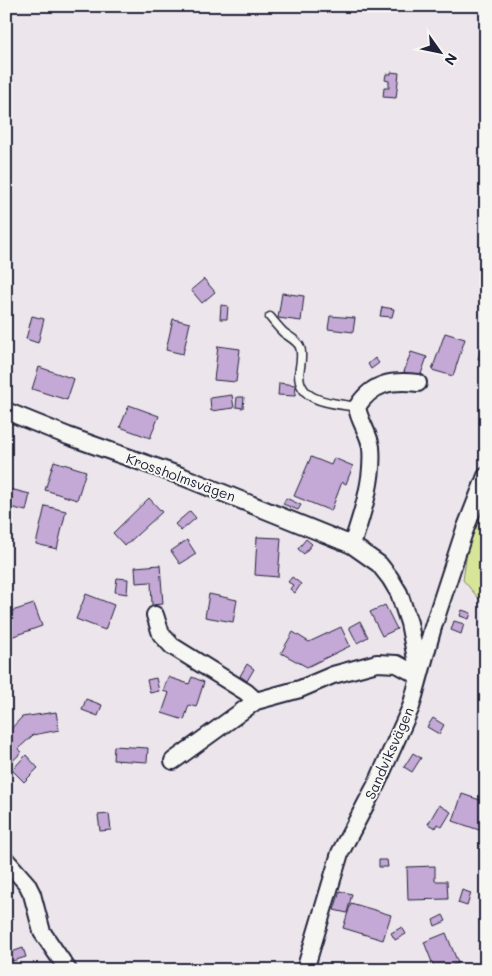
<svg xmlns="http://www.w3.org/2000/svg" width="492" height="976" font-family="Mali,sans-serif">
  <rect width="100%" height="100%" fill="#ece6ec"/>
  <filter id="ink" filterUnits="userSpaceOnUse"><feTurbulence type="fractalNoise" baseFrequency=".02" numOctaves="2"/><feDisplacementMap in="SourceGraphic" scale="10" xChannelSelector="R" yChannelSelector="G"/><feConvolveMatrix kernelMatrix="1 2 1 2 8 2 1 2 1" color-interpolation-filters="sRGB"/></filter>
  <g filter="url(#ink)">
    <!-- green -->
    <path fill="#d7e598" stroke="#7c846a" d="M486 498V607L463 580 468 546Z"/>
    <!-- building -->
    <path fill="#c4a8d5" stroke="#22223b" d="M391 72 399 73 396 98 383 97 384 88H389V81L385 80 386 74H391Z
      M204 279 215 292 202 303 191 290Z
      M282 293 304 296 301 321 278 318Z
      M221 305 228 306 227 319H220Z
      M382 307 394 309 392 317 380 316Z
      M32 316 44 319 38 343 26 339Z
      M330 316 355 318 353 332 328 329Z
      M173 319 190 323 183 354 166 350Z
      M445 333 465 339 453 376 432 370Z
      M485 334H486V361L478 359Z
      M218 346 240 349 236 382 214 380Z
      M411 352 427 357 420 377 404 372Z
      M375 358 379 363 371 369 368 364Z
      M39 367 74 379 67 400 32 389Z
      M279 383 296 385 295 396 278 395Z
      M232 395 234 408 211 411 210 398Z
      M237 397H244L243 408 236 407Z
      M129 405 159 416 150 438 120 427Z
      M311 457 331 465 334 458 353 466 346 484 342 482 331 511 294 496Z
      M54 461 86 471 77 500 45 490Z
      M10 489 30 494 26 511 6 506Z
      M149 498 162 512 125 546 113 533Z
      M286 498 301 505 298 510 283 504Z
      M45 506 66 511 57 549 36 544Z
      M190 511 196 518 181 531 175 524Z
      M257 537 281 538 278 577 255 575Z
      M306 539 312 544 304 554 298 549Z
      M187 540 196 554 180 564 171 551Z
      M160 565 163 604 152 605 151 582 136 583 135 567Z
      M292 577 301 584 295 593 290 589 293 585 288 582Z
      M117 578 128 579 127 594 115 592Z
      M86 594 114 605 105 630 76 619Z
      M209 594 237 600 233 622 205 617Z
      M34 604 42 626 11 637 6 622V613Z
      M385 605 397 629 382 636 370 612Z
      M462 610 471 613 469 619 460 616Z
      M360 621 368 637 357 643 349 627Z
      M454 621 464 624 461 634 451 630Z
      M341 627 350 646 307 667 281 653 293 632 309 642Z
      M247 664 254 669 247 681 240 676Z
      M168 677 189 684 192 677 204 682 196 707 189 705 184 720 162 713 169 693 163 691Z
      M156 678 159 691 150 693 147 680Z
      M86 699 102 705 98 716 82 710Z
      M56 712 59 730 33 735 18 749 22 752 7 766 6 734 22 717Z
      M433 718 444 725 439 734 427 727Z
      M114 746 148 748 147 762 113 760Z
      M413 753 421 758 412 772 404 767Z
      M26 755 38 768 24 782 12 770Z
      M462 794 486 802V820L482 831 453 821Z
      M439 805 451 812 442 827 437 824 435 828 428 824Z
      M109 814 111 830 100 831 98 815Z
      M379 860H387L388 867H379Z
      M435 866V881H447L448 899 408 900 407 867Z
      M462 890 471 893 467 906 458 903Z
      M340 891 352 894 347 913 334 910Z
      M351 903 391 915 383 940 343 928Z
      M443 915 446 921 435 926 433 920Z
      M402 927 406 934 395 940 391 933Z
      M446 933 458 963 441 970H435L424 942Z
      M23 948 26 957 9 962 6 954Z"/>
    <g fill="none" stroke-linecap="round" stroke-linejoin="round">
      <defs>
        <path id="lane" d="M270 317C274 322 278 327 283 332 289 337 297 340 300 347 303 355 300 366 299 374 299 404 336 403 357 407"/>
        <path id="street" d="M6 411 68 436 181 476 352 545 379 564 390 578 399 593 409 623 419 674
          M352 545C362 514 374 480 371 447 369 433 359 421 357 407 372 383 391 380 418 383
          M155 615 161 634 172 646 246 692 256 701
          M173 761 256 701 300 689 333 675 377 663 397 664 419 676
          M6 860 27 884 32 894 42 932 68 970
          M305 970 340 853 377 783 411 707 433 627 464 532 486 476"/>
      </defs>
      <!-- lane casing -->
      <use href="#lane" stroke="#22223b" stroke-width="11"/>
      <!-- street casing -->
      <use href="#street" stroke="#22223b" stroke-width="20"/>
      <!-- lane -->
      <use href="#lane" stroke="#f6f6f2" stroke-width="8"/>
      <!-- street -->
      <use href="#street" stroke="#f6f6f2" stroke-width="16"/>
    </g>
  </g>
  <g text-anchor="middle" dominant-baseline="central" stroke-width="4" stroke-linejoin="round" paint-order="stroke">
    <!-- street labels -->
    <g font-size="14" fill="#22223b" stroke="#f6f6f2">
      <text transform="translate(181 477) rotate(20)">Krossholmsvägen</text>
      <text transform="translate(389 753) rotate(-66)">Sandviksvägen</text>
    </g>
  </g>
  <!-- margin -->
  <rect width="492" height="976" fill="none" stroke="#f6f6f2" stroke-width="25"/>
  <rect x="12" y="12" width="467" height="951" fill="none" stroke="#22223b" stroke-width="2" filter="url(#ink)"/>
  <!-- north arrow -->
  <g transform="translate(440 52) rotate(123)" stroke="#f6f6f2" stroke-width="4" paint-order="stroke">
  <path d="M0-4L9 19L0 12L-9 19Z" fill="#22223b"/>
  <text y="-8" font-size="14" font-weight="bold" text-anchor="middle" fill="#22223b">N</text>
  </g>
</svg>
